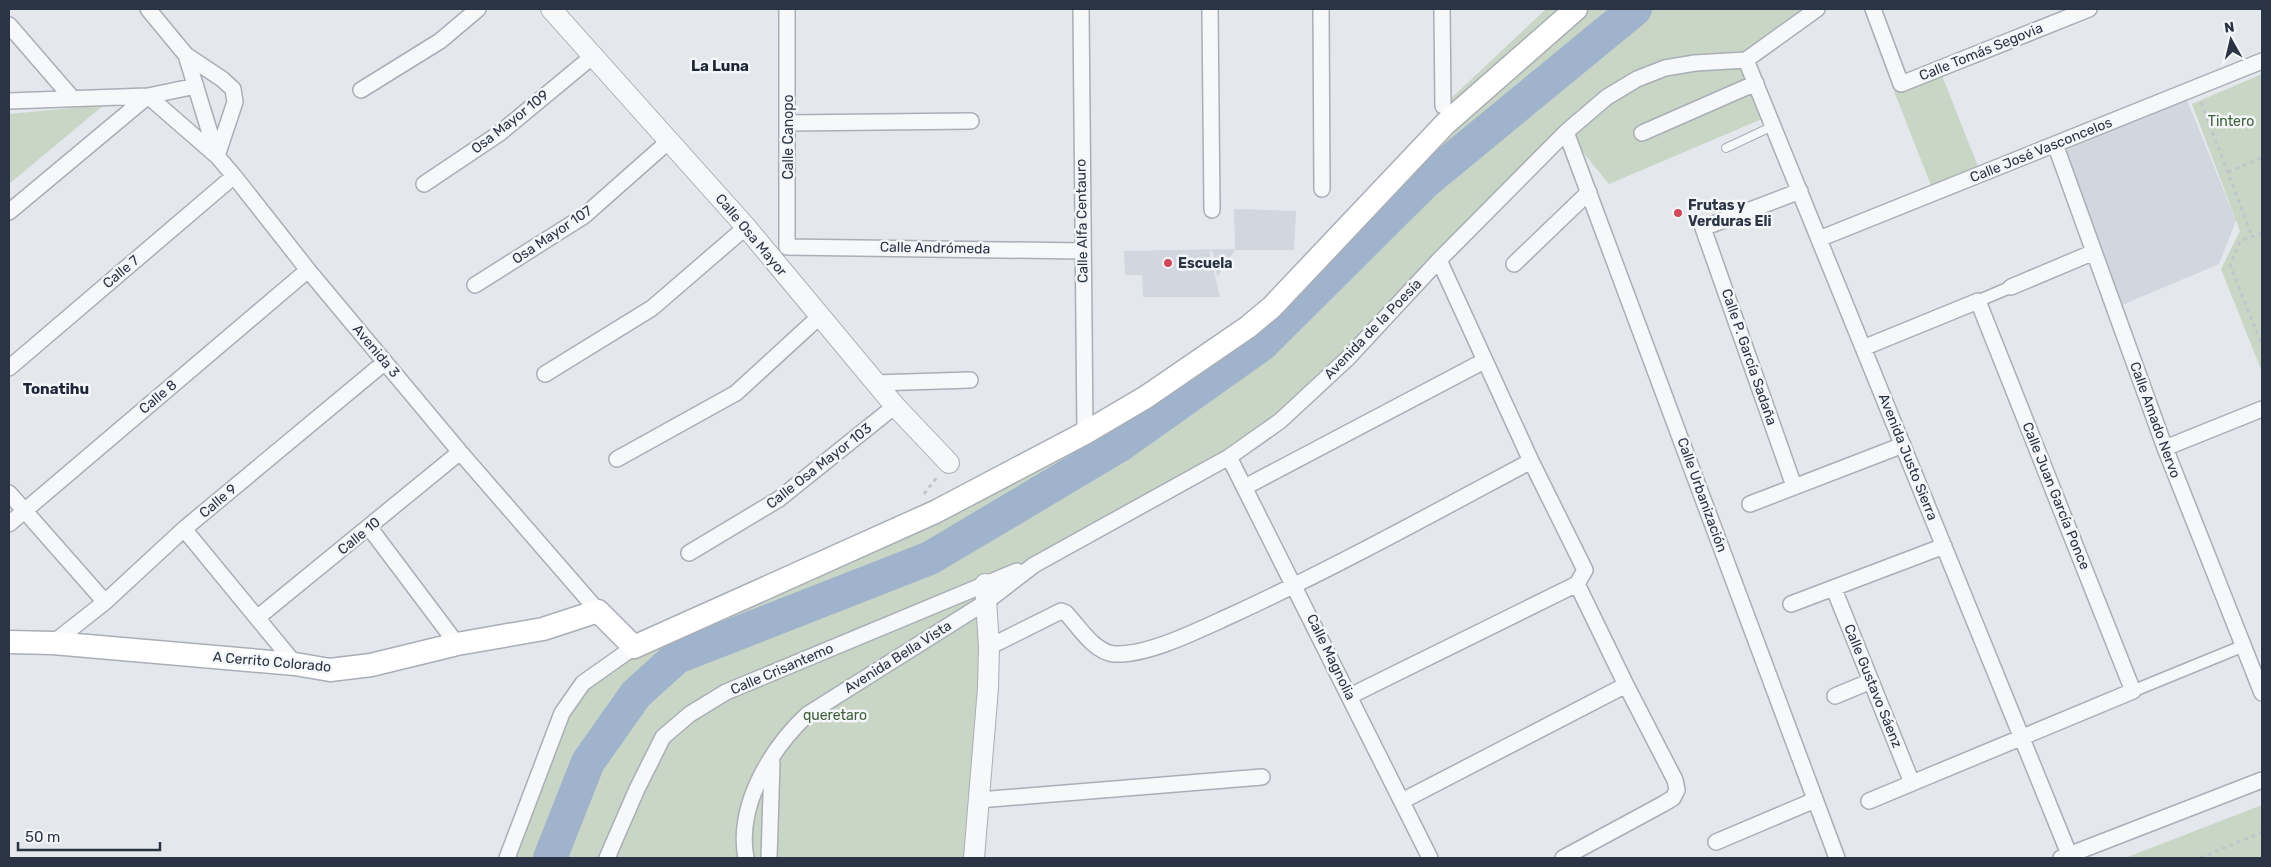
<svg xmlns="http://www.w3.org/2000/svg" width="2271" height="867" font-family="Rubik,sans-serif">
  <rect width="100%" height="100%" fill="#e4e7ec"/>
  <!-- built -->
  <path fill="#d2d6de" d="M2187 100 2236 221 2219 264 2115 308 2056 150Z
    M1234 209 1296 211 1294 250H1235L1217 277 1213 252 1209 251 1220 297H1143L1142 275H1125L1124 251 1235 249Z"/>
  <!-- green -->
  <path fill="#c9d6c5" d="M1546 9H1825L1746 60 1769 116 1609 184 1567 133 1382 321 1229 457 986 602 971 858H507L583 683 649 640 934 512 1248 327 1358 218 1443 106Z
    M1941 73 1979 169 1932 188 1894 91Z
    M2262 74V372L2221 269 2240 231 2192 104Z
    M104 105 9 184V114Z
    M2262 805V858H2125Z"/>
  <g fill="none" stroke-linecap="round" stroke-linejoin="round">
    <!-- river -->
    <path stroke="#9fb4cc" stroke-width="34" d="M550 858 588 762 636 694 677 657 930 558 1120 445 1261 345 1426 181 1635 9"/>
    <defs>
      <path id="service" d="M1726 148 1773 126"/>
      <path id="pedestrian" d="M1978 301 2011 287
        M2133 691 2243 646"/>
      <path id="minor" d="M148 9 186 55 222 79 233 89 235 102 217 156
        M787 9V247
        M1081 9 1085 433
        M1210 9 1212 210
        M1321 9 1322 189
        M1442 9 1443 106
        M1873 9 1901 84 2089 9
        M9 25 73 99
        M186 55 217 156
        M1746 60 2069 854
        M1746 60 1817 9
        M361 90 440 41 478 9
        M9 101 148 96 196 86
        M788 123 971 121
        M1566 132 1837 858
        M1642 133 1756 83
        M2055 144 2165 448 2262 693
        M424 184 500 133 593 56
        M9 212 148 96 217 156 234 176 308 270 460 452 598 611
        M1819 239 2262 61
        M787 247 1082 251
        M1514 264 1589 192
        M475 285 584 216 670 140
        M2011 287 2094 252
        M1863 348 1978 301 2133 691 1869 801
        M9 368 234 176
        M545 374 652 308 746 227
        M875 383 970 380
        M2165 448 2262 409
        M1229 457 1430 858
        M617 459 736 393 819 317
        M1794 486 1703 228 1800 191
        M1245 487 1484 361
        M9 493 105 602
        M1750 504 1903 445
        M9 524 308 270
        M369 527 457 644
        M184 529 295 664
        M689 553 779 499 895 406
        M1834 589 1912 783
        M1791 604 1944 546
        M257 618 460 452
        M53 643 105 602 184 529 385 362
        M989 647 1061 611 1066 613C1079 627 1094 652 1114 654 1148 656 1201 629 1232 615 1334 568 1432 514 1531 461
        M1350 696 1577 584 1585 570 1531 461 1439 260
        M1835 696 1871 681
        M979 800 1262 777
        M1402 801 1626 685
        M1716 842 1815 800
        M507 858 562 713 583 683 634 647
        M607 858 637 789 663 737 690 714 726 692 1017 571
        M746 858C736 806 771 748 808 714L986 602 1034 565 1229 457 1280 421 1348 358 1439 260 1566 132 1607 97 1637 79 1665 68 1695 63 1746 60
        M769 858 772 763
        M1563 858 1663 804 1673 798 1677 790 1675 780 1626 685 1577 584
        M2061 858 2262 780"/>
      <path id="tertiary" d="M551 9 746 227 895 406 949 463
        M974 858 988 688 989 647 985 584"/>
      <path id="secondary" d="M9 642 53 643 295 664 330 670 371 665 457 644 543 629 598 611 634 647 935 512 1085 433 1146 397 1248 327 1272 307 1445 124 1576 9"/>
    </defs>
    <!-- service casing -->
    <use href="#service" stroke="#a9aeb7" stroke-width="10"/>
    <!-- pedestrian casing -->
    <use href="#pedestrian" stroke="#a9aeb7" stroke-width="14"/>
    <!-- minor casing -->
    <use href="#minor" stroke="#a9aeb7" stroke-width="18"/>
    <!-- tertiary casing -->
    <use href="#tertiary" stroke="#a9aeb7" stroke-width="22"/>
    <!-- secondary casing -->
    <use href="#secondary" stroke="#a9aeb7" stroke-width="25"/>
    <!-- path -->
    <path stroke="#c2c5cb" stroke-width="3" stroke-dasharray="4 4" stroke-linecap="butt" d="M2201 102 2252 236
      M2228 172 2262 158
      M2262 233 2240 241 2230 265 2262 345
      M924 494 938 476
      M2200 858 2262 832"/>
    <!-- service -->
    <use href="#service" stroke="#f7f8fa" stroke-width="8"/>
    <!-- pedestrian -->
    <use href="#pedestrian" stroke="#f7f8fa" stroke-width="11"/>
    <!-- minor -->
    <use href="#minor" stroke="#f7f8fa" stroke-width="15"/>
    <!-- tertiary -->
    <use href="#tertiary" stroke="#f7f8fa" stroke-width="20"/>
    <!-- secondary -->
    <use href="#secondary" stroke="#fff" stroke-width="22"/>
  </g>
  <!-- markers -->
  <g fill="#d1495b" stroke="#f4f6f9" stroke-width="2">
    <circle cx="1678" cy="213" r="5"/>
    <circle cx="1168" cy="263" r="5"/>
  </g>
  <g text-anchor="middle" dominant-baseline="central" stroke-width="5" stroke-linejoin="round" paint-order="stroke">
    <!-- street labels -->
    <g font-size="14" fill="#2b3445" stroke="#f4f6f9">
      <text transform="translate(1981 52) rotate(-22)">Calle Tomás Segovia</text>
      <text transform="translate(510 122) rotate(-38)">Osa Mayor 109</text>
      <text transform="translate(788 137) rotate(-90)">Calle Canopo</text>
      <text transform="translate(2041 150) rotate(-22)">Calle José Vasconcelos</text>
      <text transform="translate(1082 221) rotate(-91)">Calle Alfa Centauro</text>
      <text transform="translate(552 235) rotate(-34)">Osa Mayor 107</text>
      <text transform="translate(751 235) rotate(50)">Calle Osa Mayor</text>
      <text transform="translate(935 248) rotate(1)">Calle Andrómeda</text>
      <text transform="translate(121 272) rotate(-40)">Calle 7</text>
      <text transform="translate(1373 329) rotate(-46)">Avenida de la Poesía</text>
      <text transform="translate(376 351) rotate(50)">Avenida 3</text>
      <text transform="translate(1749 357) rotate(71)">Calle P. García Sadaña</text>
      <text transform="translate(158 397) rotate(-40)">Calle 8</text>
      <text transform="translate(2155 420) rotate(70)">Calle Amado Nervo</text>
      <text transform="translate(1908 457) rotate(68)">Avenida Justo Sierra</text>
      <text transform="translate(819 466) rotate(-38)">Calle Osa Mayor 103</text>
      <text transform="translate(1702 495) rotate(70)">Calle Urbanización</text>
      <text transform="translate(2056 496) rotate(68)">Calle Juan García Ponce</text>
      <text transform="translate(218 501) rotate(-40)">Calle 9</text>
      <text transform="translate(359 536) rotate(-39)">Calle 10</text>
      <text transform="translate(898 657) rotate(-32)">Avenida Bella Vista</text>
      <text transform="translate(1331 657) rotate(64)">Calle Magnolia</text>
      <text transform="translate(272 662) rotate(5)">A Cerrito Colorado</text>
      <text transform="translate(782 669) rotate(-23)">Calle Crisantemo</text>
      <text transform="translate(1873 686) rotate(68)">Calle Gustavo Sáenz</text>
    </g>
    <!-- park labels -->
    <g font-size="14" fill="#3f6138" stroke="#f4f6f9">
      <text x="2231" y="121">Tintero</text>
      <text x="835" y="715">queretaro</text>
    </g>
    <!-- poi labels -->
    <g font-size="14" font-weight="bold" fill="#2b3445" stroke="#f4f6f9" text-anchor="start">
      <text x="1688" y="205">Frutas y<tspan x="1688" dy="16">Verduras Eli</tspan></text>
      <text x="1178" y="263">Escuela</text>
    </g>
    <!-- neighbourhood labels -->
    <g font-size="15" font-weight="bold" fill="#1d2536" stroke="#f4f6f9">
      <text x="720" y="66">La Luna</text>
      <text x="56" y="389">Tonatihu</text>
    </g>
  </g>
  <!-- border -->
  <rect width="2271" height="867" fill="none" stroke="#2b3445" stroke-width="20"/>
  <!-- north arrow -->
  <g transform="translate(2231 40) rotate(352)" stroke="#f4f6f9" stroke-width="4" paint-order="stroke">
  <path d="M0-4L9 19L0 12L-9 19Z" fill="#2b3445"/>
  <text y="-8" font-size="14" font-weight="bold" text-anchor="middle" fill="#2b3445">N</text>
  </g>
  <!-- scale -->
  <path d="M18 842v8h142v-8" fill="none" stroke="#2b3445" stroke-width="2.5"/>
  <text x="25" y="842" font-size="15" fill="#2b3445" stroke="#f4f6f9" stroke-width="4" paint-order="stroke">50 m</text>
</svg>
